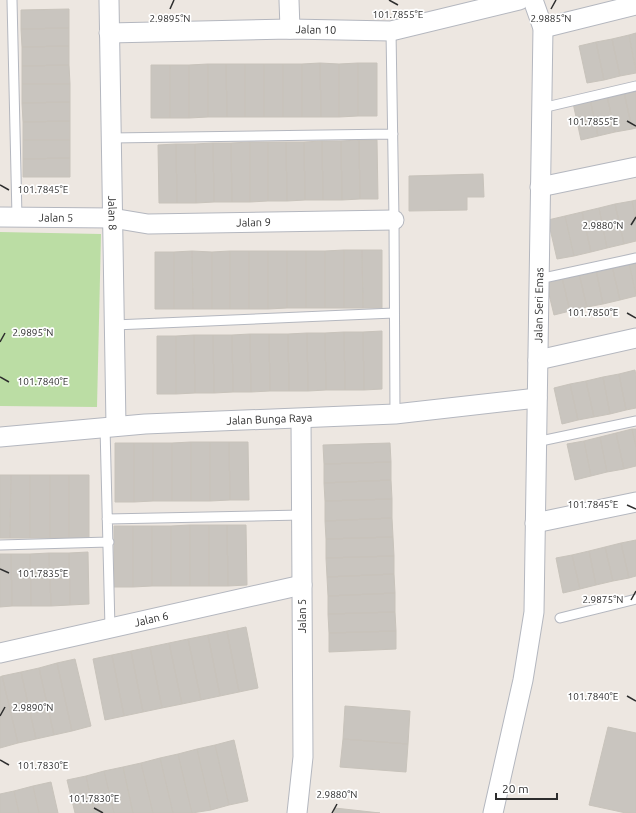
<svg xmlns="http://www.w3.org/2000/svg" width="636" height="813" font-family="Ubuntu,sans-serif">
  <rect width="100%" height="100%" fill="#ede7e1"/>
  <!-- green -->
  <path fill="#bbdda4" d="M0 232 101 234 97 407 0 406Z"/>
  <!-- building -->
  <path fill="#c9c5bf" stroke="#c8c3bb" d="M69 9V28L21 29V10Z
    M69 28V46L22 47 21 29Z
    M636 33V70L629 35Z
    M629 35 636 73 620 76 612 39Z
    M612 39 620 76 604 80 596 42Z
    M596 42 604 80 587 83 579 46Z
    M69 46V65L22 66V47Z
    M320 63 321 117H302V64Z
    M320 63 339 64V117H321Z
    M358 63V116L339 117V64Z
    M358 63H377V116H358Z
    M208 64V117L189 118V65Z
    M208 64H226L227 117H208Z
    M226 64H245V117H227Z
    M245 64H264V117H245Z
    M264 64H283V117H264Z
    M283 64H302V117H283Z
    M69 65 70 84H22V66Z
    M151 65H170V118H151Z
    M170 65H189V118H170Z
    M22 84H70V102L22 103Z
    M636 89V128L632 129 624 92Z
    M624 92 632 129 615 132 607 96Z
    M607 96 615 132 598 136 590 99Z
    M590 99 598 136 581 140 573 103Z
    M70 102V121L23 122 22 103Z
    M70 121V140H23V122Z
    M23 140H70V158L23 159Z
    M359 140H377L378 199H360Z
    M359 140 360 199 342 200 341 141Z
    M322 141H341L342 200H323Z
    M322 141 323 200H305L304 142Z
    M250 142H268V201L250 202Z
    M250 142V202H232L231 143Z
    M268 142H286L287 201H268Z
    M286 142H304L305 200 287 201Z
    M213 143H231L232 202H214Z
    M213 143 214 202 196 203 195 144Z
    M176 144H195L196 203H177Z
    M176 144 177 203H159L158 145Z
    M70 158V177H23V159Z
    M483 174 484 197H467V210L409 211V176Z
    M636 200V219L632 201Z
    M632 201 636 219V241L624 244 615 204Z
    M615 204 624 244 607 248 599 208Z
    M599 208 607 248 591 252 582 212Z
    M582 212 591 252 574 256 565 216Z
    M565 216 574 256 557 259 548 220Z
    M344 250V308H325V251Z
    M344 250H362L363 308H344Z
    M362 250H382V308H363Z
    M192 251 193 309H174V252Z
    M192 251 212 252V309H193Z
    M230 251V309H212V252Z
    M230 251H249V309H230Z
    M249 251H268V309H249Z
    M268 251H287V308L268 309Z
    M287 251H306V308H287Z
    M306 251H325V308H306Z
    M155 252H174V309H155Z
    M636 261V294L629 263Z
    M629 263 636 296 620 300 612 266Z
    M612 266 620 300 603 304 596 270Z
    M596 270 603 304 587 307 579 274Z
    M579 274 587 307 570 311 562 278Z
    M562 278 570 311 554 315 546 282Z
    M382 331V389L364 390 363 332Z
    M344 332H363L364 390H345Z
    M344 332 345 390H326L325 333Z
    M307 333H325L326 390 308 391Z
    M307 333 308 391H289L288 334Z
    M250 334H269L270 391 251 392Z
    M250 334 251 392H233L232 335Z
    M269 334H288L289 391H270Z
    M194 335H213L214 393H195Z
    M194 335 195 393 176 394V336Z
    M213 335H232L233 392 214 393Z
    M157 336H176V394H157Z
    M635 370 636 376V408L626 410 619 374Z
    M619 374 626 410 610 414 603 377Z
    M603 377 610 414 594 417 586 381Z
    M586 381 594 417 578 420 570 384Z
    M570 384 578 420 562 424 554 388Z
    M632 429H636V447Z
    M632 429 636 447V466L624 469 616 433Z
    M616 433 624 469 607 472 600 437Z
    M600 437 607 472 591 476 584 441Z
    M584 441 591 476 575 480 567 444Z
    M191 442V501H172V443Z
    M191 442H210V501H191Z
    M210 442H229L230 500 210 501Z
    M229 442H248L249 500H230Z
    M115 443H134V502H115Z
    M134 443H153V501L134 502Z
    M153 443H172V501H153Z
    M390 443 391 462 324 464 323 445Z
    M391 462V480L324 483V464Z
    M0 475H11L10 538H0Z
    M11 475H30V538H10Z
    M30 475H50V538H30Z
    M50 475H69V538H50Z
    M69 475H89V538H69Z
    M391 480 392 499 325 501 324 483Z
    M392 499V518L325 521V501Z
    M392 518 393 537 326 539 325 521Z
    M190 525H209V586H190Z
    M190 525V586H171V526Z
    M209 525H227L228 586H209Z
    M227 525H246L247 585 228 586Z
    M114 526H133V587H114Z
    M133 526H152V586L133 587Z
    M152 526H171V586H152Z
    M393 537 394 556 326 558V539Z
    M636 540V576L629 578 621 543Z
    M621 543 629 578 613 581 605 547Z
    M605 547 613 581 596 585 589 551Z
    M589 551 596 585 580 589 572 555Z
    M88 552 89 604 70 605 69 553Z
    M49 553H69L70 605 51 606Z
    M49 553 51 606H31L30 554Z
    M0 554H11L12 606 0 607Z
    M11 554H30L31 606H12Z
    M572 555 580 589 563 593 556 558Z
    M394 556V574L327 577 326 558Z
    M394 574 395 593 328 596 327 577Z
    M395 593V612L328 614V596Z
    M395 612 396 631 329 633 328 614Z
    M246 627 258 688 239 692 227 631Z
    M227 631 239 692 220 696 208 635Z
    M396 631V649L329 652V633Z
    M208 635 220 696 201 700 188 639Z
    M188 639 201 700 182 704 169 643Z
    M169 643 182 704 162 708 150 647Z
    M150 647 162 708 143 712 131 651Z
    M131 651 143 712 124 716 112 655Z
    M112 655 124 716 105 720 93 659Z
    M75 659 91 726 72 731 57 663Z
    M57 663 72 731 54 735 39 668Z
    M39 668 54 735 36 739 21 672Z
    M21 672 36 739 18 743 2 676Z
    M2 676 18 743 0 748V677Z
    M345 706 410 711 408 744 343 739Z
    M608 727 636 733V813H626L589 805Z
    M343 739 408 744 406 772 340 767Z
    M234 740 248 801 229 805 215 745Z
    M215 745 229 805 211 810 197 749Z
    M197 749 211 810 192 813 178 754Z
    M178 754 192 813H173L160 758Z
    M160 758 173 813H153L141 763Z
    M141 763 153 813H133L123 767Z
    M123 767 133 813H114L104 771Z
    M104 771 114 813H94L86 776Z
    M86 776 94 813H75L67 780Z
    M51 782 58 813H39L33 786Z
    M33 786 39 813H19L14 791Z
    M14 791 19 813H0V794Z
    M335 808 380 813H334Z"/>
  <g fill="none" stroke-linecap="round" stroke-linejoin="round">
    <defs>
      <path id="lane" d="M12 0 17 217
        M391 31 394 220 395 414
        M542 108 636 86
        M111 138 393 134
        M539 279 636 258
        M114 325 394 313
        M105 427 110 628
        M536 442 636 421
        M107 519 302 515
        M0 545 109 542
        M560 618 636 599"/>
      <g id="street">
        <path id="s1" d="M109 0 116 426"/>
        <path d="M289 0 290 29"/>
        <path d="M543 28 636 5"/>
        <path id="s2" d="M109 33 290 29 391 31 519 0"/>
        <path d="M540 187 636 167"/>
        <path id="s3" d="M0 217 112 218 148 224 394 220"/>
        <path d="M538 360 636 338"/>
        <path id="s4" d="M0 437 145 424 395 414 537 398"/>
        <path d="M535 523 636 502"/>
        <path id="s5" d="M0 653 302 585"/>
        <path d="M297 813 303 757 301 419"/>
        <path id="s6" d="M493 813 523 680 534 612 543 28 533 0"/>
      </g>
    </defs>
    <!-- lane casing -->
    <use href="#lane" stroke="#b4b7bf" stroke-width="11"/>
    <!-- street casing -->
    <use href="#street" stroke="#b4b7bf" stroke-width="21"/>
    <!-- lane -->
    <use href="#lane" stroke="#fff" stroke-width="9"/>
    <!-- street -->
    <use href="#street" stroke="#fff" stroke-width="19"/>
  </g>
  <!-- ticks -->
  <path fill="none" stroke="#2d2d2d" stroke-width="1.5" d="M389 0 398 5M170 9 174 0M551 9 556 0M627 121 636 126M0 185 9 190M631 225 636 217M627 313 636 318M0 342 5 333M0 377 9 382M627 505 636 509M0 569 9 573M631 600 636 591M627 696 636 701M0 716 5 707M0 760 9 765M94 808 103 813M332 813 337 804"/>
  <g text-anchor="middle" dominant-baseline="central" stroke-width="3.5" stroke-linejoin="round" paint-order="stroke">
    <!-- street labels -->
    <g font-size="11" fill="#2d2d2d" stroke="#fff">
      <text stroke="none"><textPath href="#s2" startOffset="207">Jalan 10</textPath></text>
      <text stroke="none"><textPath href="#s1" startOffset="213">Jalan 8</textPath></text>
      <text stroke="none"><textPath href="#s3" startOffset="56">Jalan 5</textPath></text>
      <text stroke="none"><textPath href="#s3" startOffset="254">Jalan 9</textPath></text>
      <text stroke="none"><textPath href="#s6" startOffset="512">Jalan Seri Emas</textPath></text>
      <text stroke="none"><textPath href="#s4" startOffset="270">Jalan Bunga Raya</textPath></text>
      <text transform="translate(302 616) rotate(-90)">Jalan 5</text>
      <text stroke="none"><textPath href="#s5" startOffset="155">Jalan 6</textPath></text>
    </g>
  </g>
  <g font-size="10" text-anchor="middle" fill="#2d2d2d" stroke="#fff" stroke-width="3.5" stroke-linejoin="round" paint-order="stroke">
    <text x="398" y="18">101.7855°E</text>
    <text x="170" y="22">2.9895°N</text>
    <text x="551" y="22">2.9885°N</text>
    <text x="593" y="125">101.7855°E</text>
    <text x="43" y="193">101.7845°E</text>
    <text x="603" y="229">2.9880°N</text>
    <text x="593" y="316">101.7850°E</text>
    <text x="33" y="336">2.9895°N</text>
    <text x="43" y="385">101.7840°E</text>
    <text x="593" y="508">101.7845°E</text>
    <text x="43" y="577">101.7835°E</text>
    <text x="603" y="603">2.9875°N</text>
    <text x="593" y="700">101.7840°E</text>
    <text x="33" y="711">2.9890°N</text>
    <text x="43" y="769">101.7830°E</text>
    <text x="337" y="798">2.9880°N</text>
    <text x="94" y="802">101.7830°E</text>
  </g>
  <!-- scale -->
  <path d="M496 793v6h61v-6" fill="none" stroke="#2d2d2d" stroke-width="2"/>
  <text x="502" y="793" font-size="12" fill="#2d2d2d" stroke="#ffffff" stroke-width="3" paint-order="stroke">20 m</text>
</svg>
